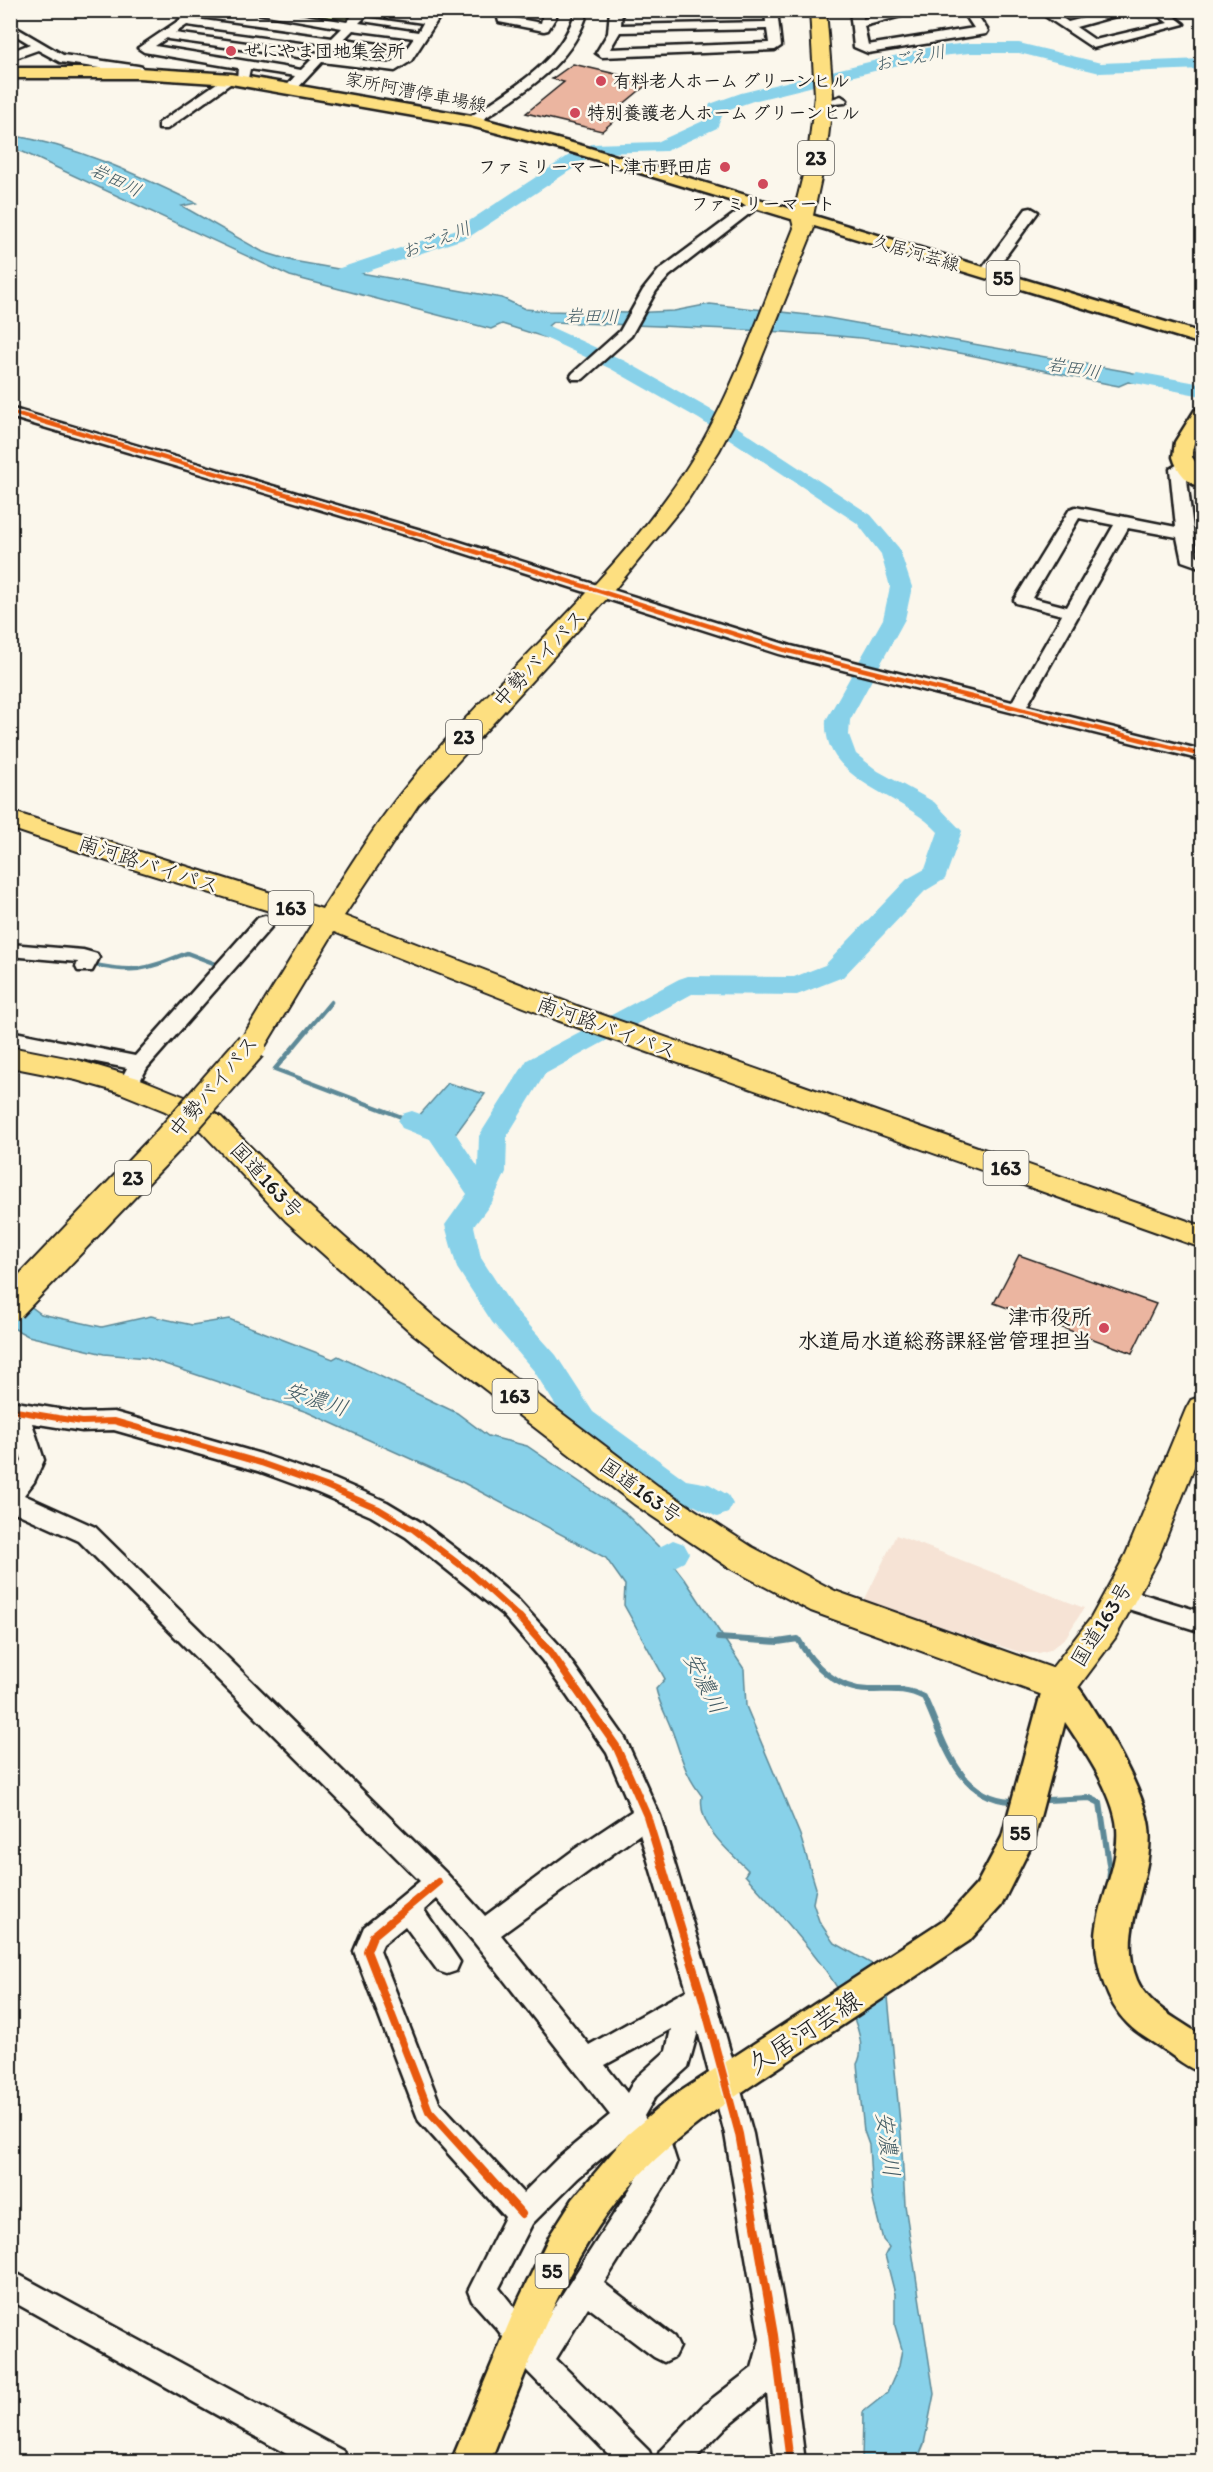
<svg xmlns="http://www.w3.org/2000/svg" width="1213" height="2472" font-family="Itim,'Klee One',sans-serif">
  <rect width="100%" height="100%" fill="#fbf7ec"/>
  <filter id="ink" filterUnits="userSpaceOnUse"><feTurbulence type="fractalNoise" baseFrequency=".0167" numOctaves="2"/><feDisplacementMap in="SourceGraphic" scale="12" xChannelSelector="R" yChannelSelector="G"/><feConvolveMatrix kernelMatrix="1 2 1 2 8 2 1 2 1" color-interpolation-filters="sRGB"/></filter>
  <g filter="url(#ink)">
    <!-- built -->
    <path fill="#f6e3d5" d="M896 1535 956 1558 1084 1608 1066 1637 1050 1650 1039 1653H1022L864 1601Z"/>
    <!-- green -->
    <path fill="#cfe9a0" stroke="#76825e" stroke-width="1.5" d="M289 10 356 12 349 23 285 14Z"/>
    <!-- water -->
    <path fill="#88d1e9" stroke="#5d8997" stroke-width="1.5" d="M10 135C77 146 136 174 196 203L182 206 263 252 293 261 502 298 525 309 548 311 628 313 674 311 710 304 817 316 1124 371 1191 385 1128 382 1119 386C1026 368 932 343 838 336 743 328 648 326 553 322L548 326 573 346 502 324 491 329 290 276 23 152 11 149Z
      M448 1083 485 1094 451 1140 464 1154 452 1158 429 1135 409 1127Z
      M10 1291 41 1314 102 1327 151 1316 192 1325 229 1319 333 1359 338 1356 457 1413 488 1436 527 1446 625 1513 663 1551 686 1581 744 1669 746 1706 800 1835 816 1888 813 1903 819 1921 833 1942 872 1964 888 1997 901 2134 905 2205 934 2394 924 2444 917 2461H862L863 2412 887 2393 899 2366 902 2349 895 2326V2294L885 2255 889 2247 883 2240 872 2196 869 2145 864 2131 857 2064C882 2017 775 1910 745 1875L748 1870C728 1850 697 1826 702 1796 683 1772 682 1756 671 1728 666 1715 659 1703 656 1689L665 1679 624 1605 625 1585 606 1558 462 1482 307 1412 147 1358 104 1354 28 1336 13 1328 11 1323Z"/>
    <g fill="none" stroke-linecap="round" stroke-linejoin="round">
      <!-- stream-far1 -->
      <path stroke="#5d8997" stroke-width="4.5" d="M10 957H28
        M90 964C137 974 144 970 187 953L216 964
        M331 1002 275 1069 412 1121"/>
      <!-- stream -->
      <path stroke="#5d8997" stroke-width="6" d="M718 1638 778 1642 798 1639C812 1665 839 1691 870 1690 890 1690 905 1687 924 1697 944 1739 956 1798 1011 1801
        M1047 1800 1090 1798 1100 1803 1110 1871 1109 1884"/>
      <!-- river -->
      <path fill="#88d1e9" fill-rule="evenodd" d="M970 43H1019L1101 63 1202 59V69L1100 73 1019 53H970L931 57 753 101 724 111 717 128 666 151 601 153 583 162 469 237 351 277H337L335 273 337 269 457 229 571 154 592 144 657 142 703 121 710 104 741 93 931 47Z
        M531 318 625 361 713 411 871 515 899 548 912 587 905 619 850 720 849 735 856 754 878 771 934 802 962 831 945 879 925 891 843 977 797 995 692 994 545 1074 507 1136 506 1172 492 1202 474 1226 481 1258 512 1306 556 1355 593 1412 686 1480 709 1484 728 1495 733 1504 728 1513 717 1517 693 1505 669 1501 571 1430 534 1371 492 1322 457 1268 445 1225 467 1194 430 1139 402 1128 398 1121 402 1114 412 1111 450 1125 478 1167 479 1136 527 1060 679 979 688 976 794 977 825 965 907 879 925 869 938 832C903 793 822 783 826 720L883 619 890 587 881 554 857 523 699 419 611 369 524 328 521 324Z
        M1137 372 1202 384V396L1130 382 1127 378Z
        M673 1540 684 1544 689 1553 684 1562 647 1581 636 1577 631 1568 636 1559Z"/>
    </g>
    <!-- building -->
    <path fill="#ebb5a0" stroke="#1c1c1c" stroke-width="1.5" d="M573 64 650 82 615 111 623 113 602 131 526 113 564 82 552 79Z
      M1019 1255 1156 1304 1132 1353 994 1303Z"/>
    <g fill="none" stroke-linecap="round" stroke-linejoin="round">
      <defs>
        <path id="minor" d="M239 10H272L347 22 355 13 350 10H383L428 17 432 10H444L411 61 395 71 322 62 294 92 290 93 284 89 295 76 250 69 247 83H239L237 79 167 129H159V123L227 76 237 79 238 68 144 52 138 48 193 11 203 13 196 19 332 38 342 28ZM367 15 423 23 418 32 359 23ZM187 25 326 44 318 53 175 33ZM353 30 414 38 407 48 344 39ZM167 38 168 39 312 59 301 70 155 46ZM338 46 403 55 389 64 329 55Z
          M496 10H508L509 17 541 23 544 10H556V17L548 30 544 31 499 22Z
          M576 10H588C574 65 520 94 476 124H468V118C509 90 562 63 576 10Z
          M610 10H622L621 25 766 22 765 10H777L781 46 775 50 602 57 596 53 608 33ZM767 29 769 43 610 49 620 32Z
          M850 10H862L863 19 900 10H923L864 26 868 45 974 28 962 10H1011L978 16 988 31 986 34 868 53 854 47Z
          M1036 10H1051L1068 22 1115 10H1137L1076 27 1095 40 1168 23 1151 10H1166L1184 24 1093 48Z
          M10 24 63 55 138 66 142 67 144 73 138 77 132 73 60 62 38 50 10 60V52L30 44 10 32Z
          M841 96 847 100 845 103 835 104 829 100Z
          M753 200 760 204 758 207 669 276 656 291 631 336 583 379H573L571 376 573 373 620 331 643 290 659 270Z
          M1031 208 1038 212 991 276H981V270L1026 209Z
          M10 408 441 536 791 646 1012 702 1062 615 1016 603 1014 600 1070 509 1075 507 1176 527 1170 469 1180 463H1190L1193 466 1186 471 1196 555 1202 558V568L1182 561 1177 537 1128 528 1027 706 1202 750V760L779 654 429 542 10 417ZM1079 518 1114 525 1067 607 1032 598Z
          M265 916 272 918 274 922 272 926 147 1068 135 1090H121L118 1085 127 1068 10 1045V1031L135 1056 258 918Z
          M10 944 83 950 97 954 99 958 92 971H78L76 967 78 962 10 956Z
          M10 1401 82 1413 114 1412 261 1454 334 1479 387 1502 422 1523 476 1564 518 1600 560 1646 625 1738 660 1816 715 1997 753 2134 789 2335 805 2462H775L767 2394 726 2427 692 2462H656L660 2451 704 2405 752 2368 760 2339 725 2134 698 2031 688 2067 655 2097 644 2116 647 2122 643 2132 630 2134 578 2178 532 2224 499 2288 536 2335 648 2161 645 2148 649 2138 659 2134 669 2138 677 2163 673 2173 604 2283 674 2337 679 2347 674 2357 664 2362 654 2357 588 2307 556 2359 649 2451 653 2462H616L527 2371 498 2330 472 2301 468 2291 505 2217 419 2121 354 1951 364 1927 420 1881 79 1541 10 1510V1478L22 1460 10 1425ZM32 1423 82 1431 114 1430 258 1471 318 1493 371 1516 406 1537 502 1614 542 1660 607 1753 632 1811 575 1849 485 1916 447 1874 95 1527 24 1495 34 1482 44 1460ZM640 1834 687 1990 589 2045 501 1935ZM437 1899 474 1942 610 2115 558 2158 523 2193 439 2102 380 1951 383 1944 405 1926 438 1971 447 1974 456 1971 460 1962 424 1910ZM671 2029 666 2051 635 2079 627 2093 605 2065Z
          M1120 1587 1202 1612V1632L1112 1604 1108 1597 1112 1590Z
          M10 2270 343 2451 347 2462H301L10 2300Z"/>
        <path id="major" d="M10 68H138L231 74 472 116 583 146 1202 333V344L571 152 471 126 231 84 138 78H10Z
          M1202 408C1204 432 1192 437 1192 457L1202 472V488C1188 484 1177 471 1173 457L1175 442 1195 410Z
          M1059 1672C1078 1679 1088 1703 1100 1720 1116 1743 1146 1799 1149 1827 1155 1879 1116 1929 1137 1980 1148 2006 1181 2021 1202 2036V2073C1188 2068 1176 2058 1164 2050 1152 2041 1137 2034 1127 2023 1107 2003 1096 1967 1096 1939 1097 1902 1120 1866 1117 1828 1114 1794 1084 1750 1065 1722L1034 1840 1001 1906 969 1941C912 1979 856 2016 799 2054 722 2105 650 2149 598 2227 550 2298 522 2383 490 2462H451L519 2299 550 2235 573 2199 627 2135 669 2099 945 1919 977 1884 1002 1837 1043 1686 1048 1676Z"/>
        <path id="highway" d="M810 10H826L833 95 826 155 812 220 814 228 740 411 719 451 687 501 610 595 418 805 344 916 577 1006 1202 1226V1248L557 1020 334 932 261 1053 251 1056 241 1053 237 1046 312 924 110 862 10 828V811L322 909C348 870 372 829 401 793 483 689 589 605 667 497 726 418 757 319 794 228L792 220 808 155 815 95Z
          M10 1047 77 1060 138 1078 185 1097 221 1117 308 1205 434 1317 658 1486 752 1547 835 1591 1052 1668 1091 1618 1126 1554 1186 1409 1191 1400 1202 1396V1447L1158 1558 1115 1638 1071 1697 1059 1701 811 1611 728 1567 634 1504 412 1333 286 1221 201 1131 165 1111 118 1092 76 1080 10 1067Z"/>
      </defs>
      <!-- minor casing -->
      <use href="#minor" stroke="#1c1c1c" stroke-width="5"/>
      <!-- major casing -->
      <use href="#major" stroke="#1c1c1c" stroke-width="5"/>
      <!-- highway casing -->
      <use href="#highway" stroke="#1c1c1c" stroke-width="4"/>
      <!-- minor -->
      <use href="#minor" fill="#fbf7ec" fill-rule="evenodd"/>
      <!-- major -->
      <use href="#major" fill="#fddf80" fill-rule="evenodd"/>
      <!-- highway -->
      <use href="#highway" fill="#fddf80" fill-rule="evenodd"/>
      <defs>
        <path id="highway-bridge" d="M10 1306 167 1142 251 1046"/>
      </defs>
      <!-- highway-bridge casing -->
      <use href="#highway-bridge" stroke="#1c1c1c" stroke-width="34" stroke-linecap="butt"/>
      <!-- highway-bridge -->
      <use href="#highway-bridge" stroke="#fddf80" stroke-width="30"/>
      <defs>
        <path id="cycleway-far3" d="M10 412 26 417"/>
        <path id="cycleway-far2" d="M21 415 435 539 785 650 1202 755"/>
        <path id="cycleway-far1" d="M10 1410 82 1422 114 1421 261 1463 326 1486 379 1509 414 1530 468 1571 520 1618"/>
        <path id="cycleway" d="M519 1617 551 1653 616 1746 647 1816 702 1997 739 2134 774 2335 790 2462
          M438 1882 373 1936 367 1951 429 2111 522 2214"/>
      </defs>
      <!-- cycleway-far3 casing -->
      <use href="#cycleway-far3" stroke="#fbf7ec" stroke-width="6"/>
      <!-- cycleway-far2 casing -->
      <use href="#cycleway-far2" stroke="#fbf7ec" stroke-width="8"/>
      <!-- cycleway-far1 casing -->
      <use href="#cycleway-far1" stroke="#fbf7ec" stroke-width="10"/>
      <!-- cycleway casing -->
      <use href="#cycleway" stroke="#fbf7ec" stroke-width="11"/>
      <!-- cycleway-far3 -->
      <use href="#cycleway-far3" stroke="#e8590c" stroke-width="4"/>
      <!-- cycleway-far2 -->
      <use href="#cycleway-far2" stroke="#e8590c" stroke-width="4.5"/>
      <!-- cycleway-far1 -->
      <use href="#cycleway-far1" stroke="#e8590c" stroke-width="6"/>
      <!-- cycleway -->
      <use href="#cycleway" stroke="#e8590c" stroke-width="8"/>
    </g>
  </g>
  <!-- markers -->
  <g fill="#d1495b" stroke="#fbf7ec" stroke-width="2">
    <circle cx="231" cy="51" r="6"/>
    <circle cx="601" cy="81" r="6"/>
    <circle cx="575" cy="113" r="6"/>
    <circle cx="725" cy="167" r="6"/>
    <circle cx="763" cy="184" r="6"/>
    <circle cx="1104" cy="1328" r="6"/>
  </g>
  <g text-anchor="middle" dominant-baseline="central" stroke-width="5" stroke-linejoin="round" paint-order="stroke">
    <!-- far-poi labels -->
    <g font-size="18" font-weight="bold" fill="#1c1c1c" stroke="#fbf7ec" text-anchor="start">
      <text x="243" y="51">ぜにやま団地集会所</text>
      <text x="613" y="81">有料老人ホーム グリーンヒル</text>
      <text x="587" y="113">特別養護老人ホーム グリーンヒル</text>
      <text x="713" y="167" text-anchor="end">ファミリーマート津市野田店</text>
      <text x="763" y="204" text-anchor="middle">ファミリーマート</text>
    </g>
    <!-- far-water labels -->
    <g font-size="18" font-style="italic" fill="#425b64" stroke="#fbf7ec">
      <text transform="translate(910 58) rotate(-11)">おごえ川</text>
      <text transform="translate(116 180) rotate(26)">岩田川</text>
      <text transform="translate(436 240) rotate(-21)">おごえ川</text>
      <text transform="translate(592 316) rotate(1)">岩田川</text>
      <text transform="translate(1074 368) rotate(10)">岩田川</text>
    </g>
    <!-- far-street labels -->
    <g font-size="18" fill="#1c1c1c" stroke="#fbf7ec">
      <text transform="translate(416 92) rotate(11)">家所阿漕停車場線</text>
      <text transform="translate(916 253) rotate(16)">久居河芸線</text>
    </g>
    <!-- shield labels -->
    <g fill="#fbf7ec" stroke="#5f5e5a" stroke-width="1.5">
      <rect x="798" y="141" width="36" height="34" rx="4.5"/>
      <rect x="986.5" y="261" width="33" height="34" rx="4.5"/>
      <rect x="446" y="720" width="36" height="34" rx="4.5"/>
      <rect x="268.5" y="891" width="45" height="34" rx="4.5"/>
      <rect x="983.5" y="1151" width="45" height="34" rx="4.5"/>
      <rect x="115" y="1161" width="36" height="34" rx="4.5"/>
      <rect x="492.5" y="1379" width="45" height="34" rx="4.5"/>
      <rect x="1003.5" y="1816" width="33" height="34" rx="4.5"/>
      <rect x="535.5" y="2254" width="33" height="34" rx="4.5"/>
    </g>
    <g font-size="20" font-weight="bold" fill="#1c1c1c">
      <text x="816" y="158">23</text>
      <text x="1003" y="278">55</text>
      <text x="464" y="737">23</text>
      <text x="291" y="908">163</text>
      <text x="1006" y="1168">163</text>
      <text x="133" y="1178">23</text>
      <text x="515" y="1396">163</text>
      <text x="1020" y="1833">55</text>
      <text x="552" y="2271">55</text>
    </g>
    <!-- street labels -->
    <g font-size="21" fill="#1c1c1c" stroke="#fbf7ec">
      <text transform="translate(539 658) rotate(-47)">中勢バイパス</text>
      <text transform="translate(149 864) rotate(18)">南河路バイパス</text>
      <text transform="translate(607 1027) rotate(20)">南河路バイパス</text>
      <text transform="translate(213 1086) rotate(-50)">中勢バイパス</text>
      <text transform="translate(267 1180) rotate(47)">国道163号</text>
      <text transform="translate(641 1490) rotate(36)">国道163号</text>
      <text transform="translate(1101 1624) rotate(-58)">国道163号</text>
    </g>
    <!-- poi labels -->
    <g font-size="21" font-weight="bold" fill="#1c1c1c" stroke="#fbf7ec" text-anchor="end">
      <text x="1092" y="1316">津市役所<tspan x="1092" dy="24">水道局水道総務課経営管理担当</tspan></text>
    </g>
    <!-- water labels -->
    <g font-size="22" font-style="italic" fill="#425b64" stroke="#fbf7ec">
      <text transform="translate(316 1399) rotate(18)">安濃川</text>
      <text transform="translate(705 1683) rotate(63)">安濃川</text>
      <text transform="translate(888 2144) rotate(83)">安濃川</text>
    </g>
    <!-- near-street labels -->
    <g font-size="26" fill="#1c1c1c" stroke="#fbf7ec">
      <text transform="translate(804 2032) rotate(-33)">久居河芸線</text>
    </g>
  </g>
  <!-- margin -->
  <rect width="1213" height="2472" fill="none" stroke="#fbf7ec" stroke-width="36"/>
  <rect x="18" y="18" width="1177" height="2436" fill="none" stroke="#1c1c1c" stroke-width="2" filter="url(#ink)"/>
</svg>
